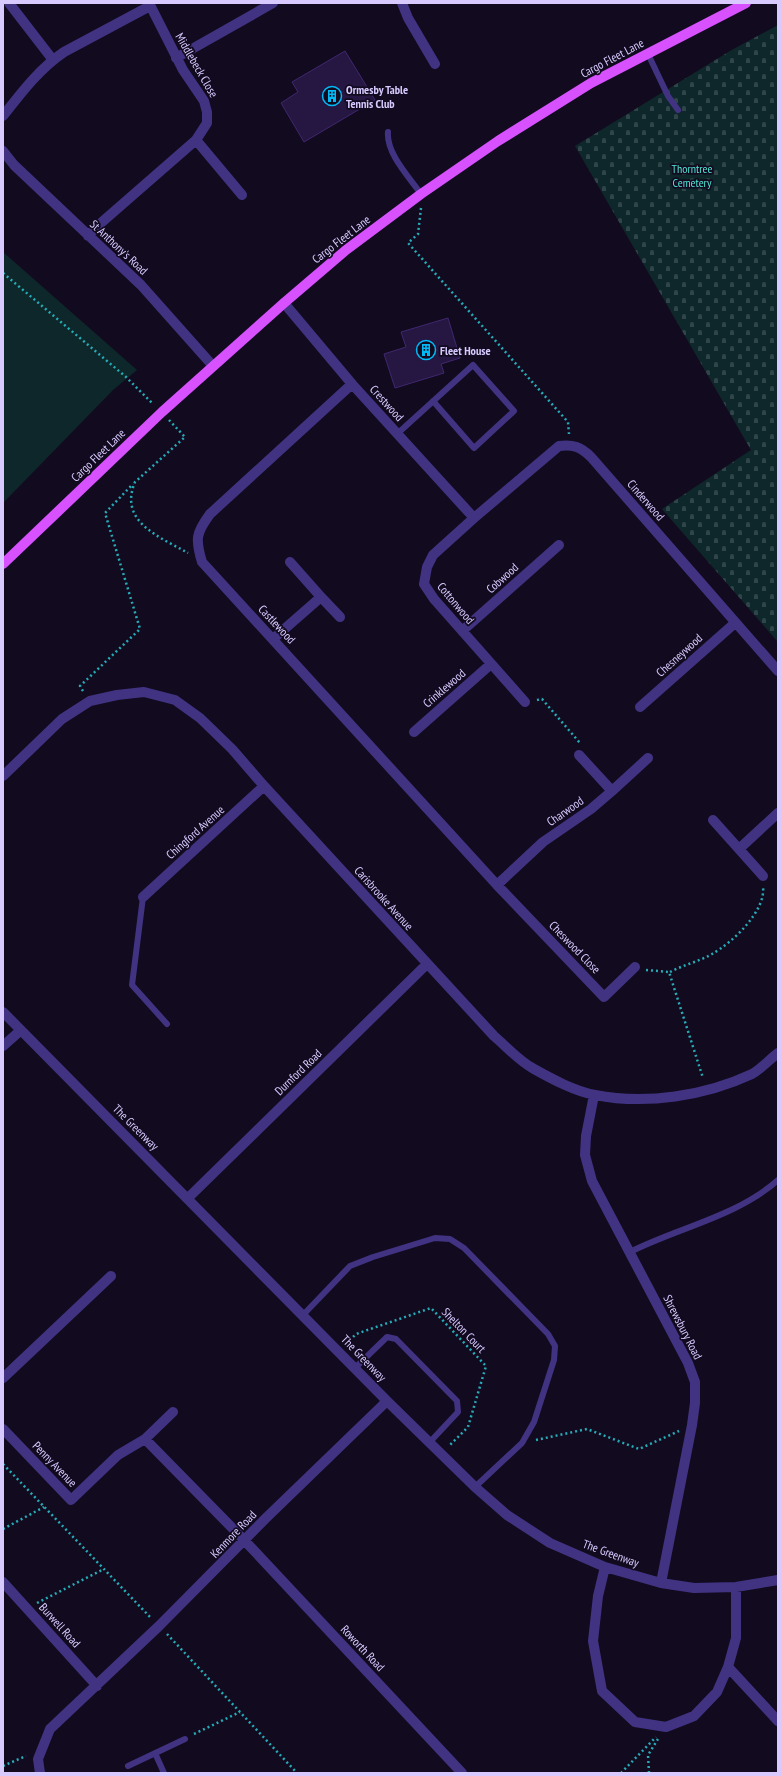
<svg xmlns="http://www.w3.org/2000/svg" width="781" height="1776" font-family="'PT Sans Narrow',sans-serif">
  <defs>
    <pattern id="cemetery-stones" width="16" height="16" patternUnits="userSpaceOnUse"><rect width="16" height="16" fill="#0e272a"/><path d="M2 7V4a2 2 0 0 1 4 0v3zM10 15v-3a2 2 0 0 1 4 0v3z" fill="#30454a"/></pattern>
  </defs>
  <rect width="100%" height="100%" fill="#120b20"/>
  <!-- green -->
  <path fill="#0e272a" d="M3 252 137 370 113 390 3 503Z"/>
  <!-- cemetery -->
  <path fill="url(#cemetery-stones)" d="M778 25V642L662 509 751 450 575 146 730 51Z"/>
  <!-- building -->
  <path fill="#251642" stroke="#40276f" d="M345 51 375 100 304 142 281 103 298 92 292 82Z
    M448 318 460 358 441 364 444 373 395 388 384 354 406 347 401 332Z"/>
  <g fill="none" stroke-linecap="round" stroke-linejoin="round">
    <!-- path -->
    <path stroke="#26abb7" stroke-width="2.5" stroke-dasharray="2 3" stroke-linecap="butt" d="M421 208 418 234 408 243 568 422 569 434
      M3 273 126 377 153 404
      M169 420 185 437 135 482C118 522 160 537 188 553
      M83 691 80 686 140 629 105 513 133 484
      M537 700 542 699 580 743
      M646 970 669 972 703 1078
      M670 972C683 965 698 962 712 954 732 943 766 911 763 887
      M346 1344 356 1334 431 1308 486 1366 468 1427 449 1446
      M536 1440 587 1429 639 1449 679 1431
      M3 1464 151 1618
      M3 1529 44 1507
      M37 1603 104 1569
      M167 1634 297 1773
      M194 1734 240 1712
      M3 1766 26 1756
      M621 1773 656 1737
      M649 1773 648 1755 658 1739"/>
    <!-- lane -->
    <path stroke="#423382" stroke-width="6" d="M648 54 668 96 678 110
      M388 132C386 153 409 177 421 194
      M397 434 473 365 514 411 474 448 433 401
      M143 897 132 985 167 1024
      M630 1252C677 1228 738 1216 778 1180
      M303 1315 350 1266 373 1257 435 1238 450 1239 464 1248 548 1334 555 1346 554 1360 534 1422 522 1443 475 1487
      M355 1368 387 1337 396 1339 457 1401 458 1412 429 1443
      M155 1753 164 1773
      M128 1766 185 1739"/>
    <!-- street -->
    <path stroke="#423382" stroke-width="10" d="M9 3 53 60
      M402 3 408 18 435 64
      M176 58 273 3
      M3 116C21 93 39 69 64 52L150 6
      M196 140 242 195
      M3 151 14 165 141 285 213 366
      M88 236 102 222 196 140 207 123V112L204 101 183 70 149 3
      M284 303 352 384 474 518
      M352 384 210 514C196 533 195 539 202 562L497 885 604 997 635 967
      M321 597 340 617
      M462 631 559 545
      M273 639 321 597 290 562
      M525 702 434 599 424 584 427 567 433 555 474 518 559 446C573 444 581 447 591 457L778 671
      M640 707 735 623
      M414 732 491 664
      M3 776 62 719 90 701 117 695 144 692 175 700 200 718 232 749 264 786 494 1036C507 1047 519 1061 534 1069 552 1079 574 1091 595 1095 646 1105 705 1096 752 1074 761 1069 770 1059 778 1053
      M612 791 648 758
      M713 820 763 876
      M739 849 778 813
      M497 885 543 842 591 809 612 791 579 755
      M143 897 264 786
      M3 1012 387 1401 475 1487 507 1515 550 1543 605 1567 661 1583 694 1588 736 1587 778 1580
      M3 1046 21 1030
      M594 1095 586 1136 585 1155 592 1181 688 1363 695 1382V1403L692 1425 661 1583
      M188 1198 427 964
      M3 1378 111 1276
      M3 1429 71 1500 118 1455 145 1439 245 1541 462 1773
      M145 1439 173 1412
      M605 1567 598 1596 593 1641 602 1691 635 1722 666 1727 694 1716 717 1692 728 1667
      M3 1582 97 1686
      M736 1587V1638L728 1667 778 1721
      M40 1773 38 1759 50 1729 159 1626 266 1518 387 1401"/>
    <!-- primary -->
    <path stroke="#d751ff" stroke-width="10" d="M3 564 162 412 284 303 346 250 421 194 498 141 591 83 746 3"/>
  </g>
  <!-- icons -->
  <defs>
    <symbol id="building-ring" viewBox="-11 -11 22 22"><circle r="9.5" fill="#120b20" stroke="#00b9f5" stroke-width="1.5"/><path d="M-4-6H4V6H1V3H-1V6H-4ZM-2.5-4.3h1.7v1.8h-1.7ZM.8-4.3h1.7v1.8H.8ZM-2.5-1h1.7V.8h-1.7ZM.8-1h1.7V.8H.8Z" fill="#00b9f5"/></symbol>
  </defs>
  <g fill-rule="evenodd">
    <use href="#building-ring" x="321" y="85" width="22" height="22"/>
    <use href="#building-ring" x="415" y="339" width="22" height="22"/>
  </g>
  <g text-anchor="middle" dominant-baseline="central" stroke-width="3.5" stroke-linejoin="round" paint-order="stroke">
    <!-- street labels -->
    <g font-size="12" fill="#d8caff" stroke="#120b20">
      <text transform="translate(612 58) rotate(-28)">Cargo Fleet Lane</text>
      <text transform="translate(197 65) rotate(60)">Middlebeck Close</text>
      <text transform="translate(341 239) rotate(-38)">Cargo Fleet Lane</text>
      <text transform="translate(119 247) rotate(43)">St Anthony's Road</text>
      <text transform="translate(387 403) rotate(48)">Crestwood</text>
      <text transform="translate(98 455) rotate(-44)">Cargo Fleet Lane</text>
      <text transform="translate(646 500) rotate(49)">Cinderwood</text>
      <text transform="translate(502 578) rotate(-42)">Cobwood</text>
      <text transform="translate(456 603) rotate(50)">Cottonwood</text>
      <text transform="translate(277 624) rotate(47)">Castlewood</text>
      <text transform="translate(679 655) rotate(-42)">Chesneywood</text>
      <text transform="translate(444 688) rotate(-41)">Crinklewood</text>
      <text transform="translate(565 811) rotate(-35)">Charwood</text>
      <text transform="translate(195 832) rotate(-42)">Chingford Avenue</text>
      <text transform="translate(384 898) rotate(48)">Carisbrooke Avenue</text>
      <text transform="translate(575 947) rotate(46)">Cheswood Close</text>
      <text transform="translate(298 1072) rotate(-44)">Durnford Road</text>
      <text transform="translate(136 1127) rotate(45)">The Greenway</text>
      <text transform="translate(683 1327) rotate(63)">Shrewsbury Road</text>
      <text transform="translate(464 1330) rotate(46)">Shelton Court</text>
      <text transform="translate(364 1358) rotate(46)">The Greenway</text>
      <text transform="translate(55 1464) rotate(46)">Penny Avenue</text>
      <text transform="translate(233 1534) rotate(-46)">Kenmore Road</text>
      <text transform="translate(611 1553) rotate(20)">The Greenway</text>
      <text transform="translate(60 1625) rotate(48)">Burwell Road</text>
      <text transform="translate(363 1648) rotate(47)">Roworth Road</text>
    </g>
    <!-- poi labels -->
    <g font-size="12" font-weight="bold" fill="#d8caff" stroke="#120b20" text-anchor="start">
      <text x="346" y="89">Ormesby Table<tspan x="346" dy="14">Tennis Club</tspan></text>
      <text x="440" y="350">Fleet House</text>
    </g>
    <!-- park labels -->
    <g font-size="12" fill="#50e5d6" stroke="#120b20">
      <text x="692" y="168">Thorntree<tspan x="692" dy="14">Cemetery</tspan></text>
    </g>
  </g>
  <!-- border -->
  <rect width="781" height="1776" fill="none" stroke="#d8caff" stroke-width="8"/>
</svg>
